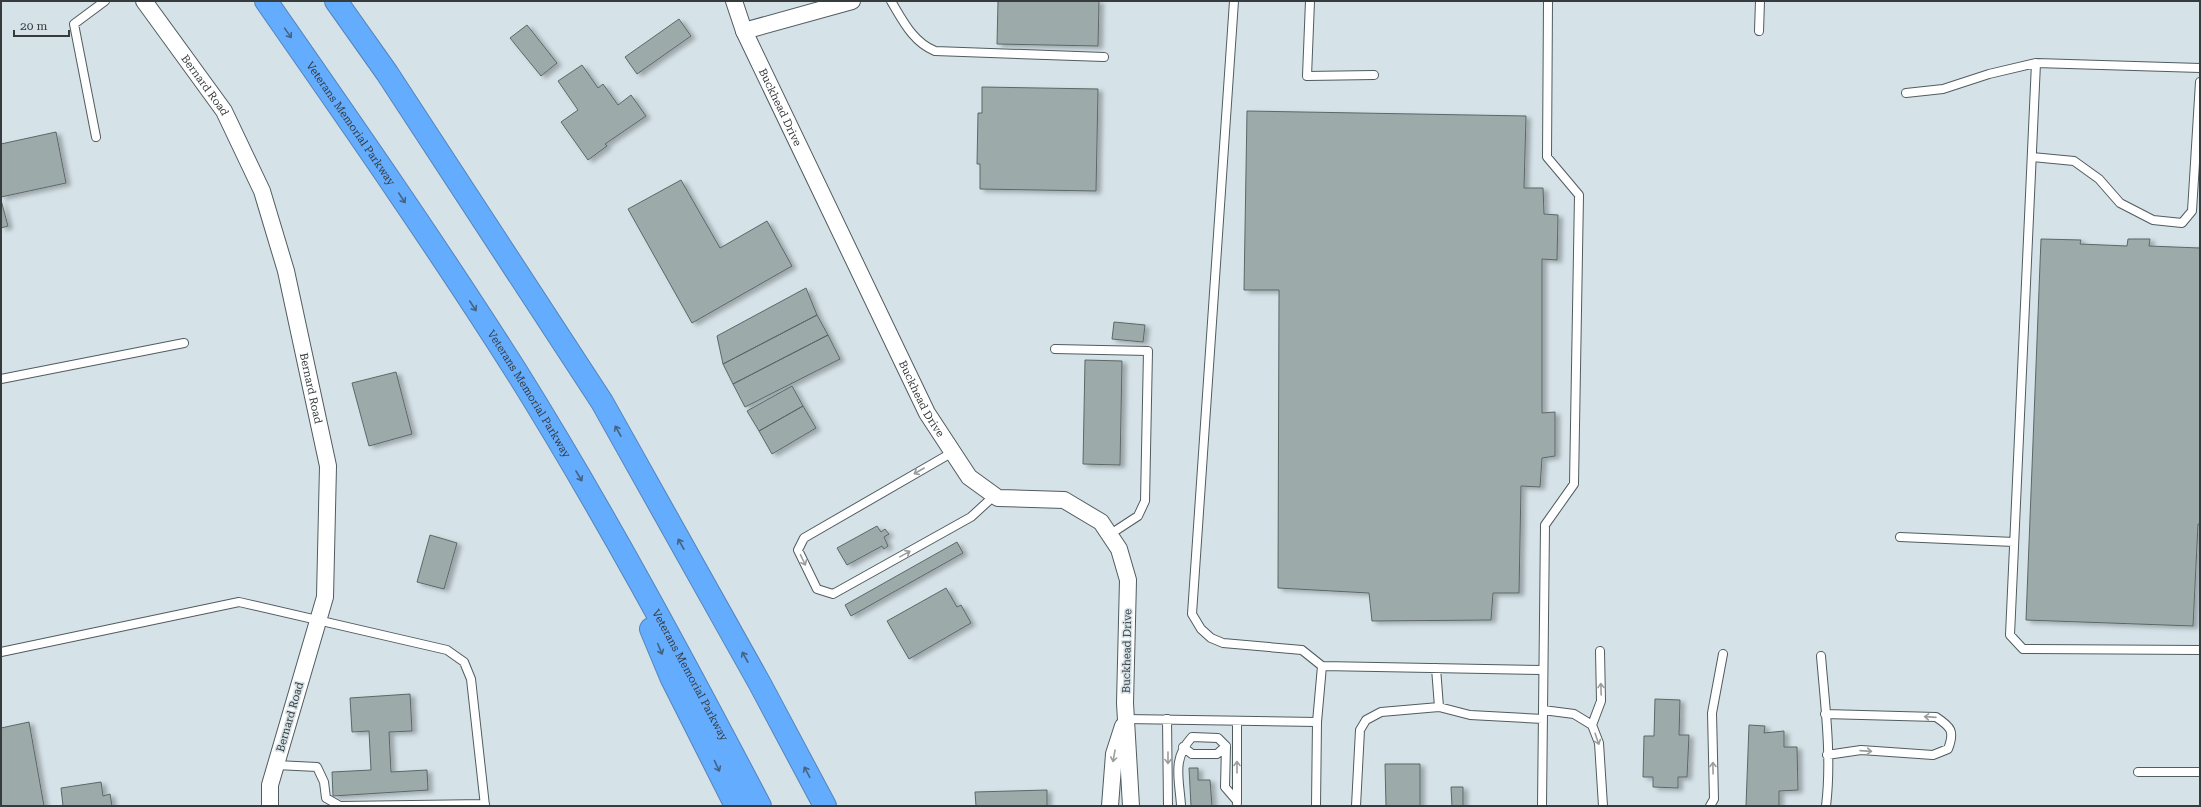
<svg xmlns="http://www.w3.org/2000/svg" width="2201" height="807" font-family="'Roboto Serif',serif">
  <defs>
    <filter id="shadow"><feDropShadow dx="4.5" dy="2.5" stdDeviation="2" flood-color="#0004"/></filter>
  </defs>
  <rect width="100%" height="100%" fill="#d5e2e8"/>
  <!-- building -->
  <path fill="#9caaaa" stroke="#5b6868" filter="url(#shadow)" d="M998 1H1099L1098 46 997 44Z
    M679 19 691 36 637 74 625 57Z
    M527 25 557 63 541 76 510 38Z
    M582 65 598 88 603 84 618 105 631 95 646 116 605 144 607 146 588 160 561 122 578 110 558 81Z
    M982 87 1098 89 1096 191 980 189V164H977L978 113H982Z
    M1247 111 1526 116 1524 188H1543L1544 214 1558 215 1557 260 1542 259V413L1555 412V456L1542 458 1540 487 1521 486 1519 593H1493L1491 620 1372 621 1369 593 1278 588 1279 290H1244Z
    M56 132 66 183 1 197V144Z
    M681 180 720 248 767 221 792 266 692 323 628 209Z
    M1 200 8 226 1 228Z
    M2041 239 2081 240 2080 244 2127 246 2128 239H2150L2149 246 2200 248V524H2198L2193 626 2026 620Z
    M806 288 817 315 723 364 717 336Z
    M817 315 828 335 733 384 723 364Z
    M1114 322 1145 325 1143 342 1112 339Z
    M828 335 840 359 745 407 733 384Z
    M1085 360 1122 361 1120 465 1083 464Z
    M396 372 412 434 369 446 352 383Z
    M792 386 803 406 759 431 747 411Z
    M803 406 816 428 772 454 759 431Z
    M877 526 881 532 885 529 889 534 884 537 888 546 884 549 882 546 847 565 837 548Z
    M430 535 457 543 444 589 417 582Z
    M957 542 963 553 851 616 845 605Z
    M946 588 957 607 961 605 971 623 909 659 887 621Z
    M410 694 412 731 389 732 391 772 427 770 428 790 333 796 332 772 371 770 369 731 352 732 350 698Z
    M1655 699 1680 700 1679 735H1689L1687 777H1678V788L1653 787V777H1643L1644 736H1654Z
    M29 722 44 806H1V728Z
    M1749 725 1765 726 1764 733 1784 731V747H1797L1798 790 1779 791V806H1746Z
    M1385 764H1420V806H1386Z
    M1189 768H1198V780H1210L1212 806H1191Z
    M101 782 103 796 110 794 112 806H63L61 788Z
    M1451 787H1463V806H1452Z
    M1047 790V806H976L975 792Z"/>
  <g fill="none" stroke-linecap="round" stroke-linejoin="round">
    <defs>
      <path id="lane" d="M891 1C903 21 913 42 935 51L1104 57
        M1234 1 1192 614 1201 629 1211 638 1223 643 1302 650 1322 666 1543 670
        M1310 1 1307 76 1374 75
        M1759 31 1760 1
        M2200 68 2036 63 2010 635 2023 649 2200 650
        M1906 93 1943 89 1989 74 2036 63
        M96 137 74 24 105 1
        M2032 157 2074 161 2099 179 2120 203 2153 220 2182 223 2192 211 2200 82
        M1055 349 1148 351 1145 501 1138 516 1109 535
        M1 379 184 343
        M953 452 804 538 798 550 817 589 833 594 971 517 995 495
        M1900 537 2014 542
        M1 652 239 602 447 650 464 662 471 679 485 806
        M1821 656C1825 705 1832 757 1826 806
        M1436 668 1439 707
        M1543 710 1574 714 1592 725 1599 743 1603 806
        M1825 714 1936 717C1951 727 1955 731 1948 749L1933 755 1861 750 1827 755
        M1126 719 1317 722
        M1167 719 1168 806
        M1592 725 1601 701 1600 651
        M1183 747 1192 754H1217L1226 746
        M276 765 317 767 324 782 326 798 340 806 485 804
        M2138 772H2200
        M1237 803V721
        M1181 805C1179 777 1172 759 1192 737L1218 738 1226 746 1225 787 1237 801
        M1316 806 1317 722 1322 666
        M1356 806 1360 730 1366 720 1381 712 1439 707 1470 715 1543 719
        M1542 806 1545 525 1574 484 1579 195 1547 157 1548 1
        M1710 806 1714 799 1712 713 1723 654"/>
      <g id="street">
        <path id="s1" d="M144 1 224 111 262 191 286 271 328 466 325 597 270 785V806"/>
        <path id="s2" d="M734 1 744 31 927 413 969 477 998 498 1064 500 1101 522 1119 549 1128 580 1125 703 1131 806"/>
        <path d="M744 31 852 1"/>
        <path d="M1110 806 1114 754 1123 726"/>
      </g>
      <g id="highway">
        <path id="s3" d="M266 1C351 123 436 245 516 371 604 512 683 659 760 806"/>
        <path d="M336 1 387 73 602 402 760 684 825 806"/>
        <path d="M651 629 671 677 736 806"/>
      </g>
    </defs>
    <!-- lane casing -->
    <use href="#lane" stroke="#515c60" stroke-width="10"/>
    <!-- street casing -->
    <use href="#street" stroke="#515c60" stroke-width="18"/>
    <!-- highway casing -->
    <use href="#highway" stroke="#5484ba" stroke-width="24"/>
    <!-- lane -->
    <use href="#lane" stroke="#fff" stroke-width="8"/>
    <!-- street -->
    <use href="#street" stroke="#fff" stroke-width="16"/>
    <!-- highway -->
    <use href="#highway" stroke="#64acfe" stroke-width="22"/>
  </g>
  <!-- one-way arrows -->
  <defs><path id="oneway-shaft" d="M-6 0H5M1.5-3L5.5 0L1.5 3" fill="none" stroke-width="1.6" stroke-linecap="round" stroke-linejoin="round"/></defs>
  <g stroke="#466381">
    <use href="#oneway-shaft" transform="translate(288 33) rotate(55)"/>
    <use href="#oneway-shaft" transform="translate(402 198) rotate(57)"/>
    <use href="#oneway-shaft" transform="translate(473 306) rotate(57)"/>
    <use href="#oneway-shaft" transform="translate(618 431) rotate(-119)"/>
    <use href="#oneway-shaft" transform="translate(579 476) rotate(59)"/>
    <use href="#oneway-shaft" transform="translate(681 544) rotate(-119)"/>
    <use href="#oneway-shaft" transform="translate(660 649) rotate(67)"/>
    <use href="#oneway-shaft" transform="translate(745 657) rotate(-119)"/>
    <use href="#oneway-shaft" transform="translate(717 766) rotate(65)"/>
    <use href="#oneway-shaft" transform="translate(807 772) rotate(-118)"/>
  </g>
  <g stroke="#9a9d9e">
    <use href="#oneway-shaft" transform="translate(919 471) rotate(150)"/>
    <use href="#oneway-shaft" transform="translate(905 554) rotate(-29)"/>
    <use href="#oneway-shaft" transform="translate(803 560) rotate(64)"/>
    <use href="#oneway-shaft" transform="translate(1601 689) rotate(-92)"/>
    <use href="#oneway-shaft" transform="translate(1930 717) rotate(-176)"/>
    <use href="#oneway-shaft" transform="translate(1597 739) rotate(71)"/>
    <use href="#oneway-shaft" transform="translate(1866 751) rotate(4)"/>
    <use href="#oneway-shaft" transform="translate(1114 756) rotate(100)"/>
    <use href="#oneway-shaft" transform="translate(1168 758) rotate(90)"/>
    <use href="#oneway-shaft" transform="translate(1237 767) rotate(-90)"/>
    <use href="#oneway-shaft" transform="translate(1713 768) rotate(-91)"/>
  </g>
  <g text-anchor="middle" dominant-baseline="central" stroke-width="3" stroke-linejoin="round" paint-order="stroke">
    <!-- street labels -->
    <g font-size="11" fill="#363b3d" stroke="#d5e2e8">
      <text stroke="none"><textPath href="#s1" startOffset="104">Bernard Road</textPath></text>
      <text stroke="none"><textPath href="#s2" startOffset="116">Buckhead Drive</textPath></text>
      <text stroke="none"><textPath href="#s3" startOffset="149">Veterans Memorial Parkway</textPath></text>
      <text stroke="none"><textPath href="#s1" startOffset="428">Bernard Road</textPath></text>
      <text stroke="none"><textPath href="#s3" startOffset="473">Veterans Memorial Parkway</textPath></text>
      <text stroke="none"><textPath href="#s2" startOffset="440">Buckhead Drive</textPath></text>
      <text transform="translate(1127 651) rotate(-89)">Buckhead Drive</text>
      <text stroke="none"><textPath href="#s3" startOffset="797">Veterans Memorial Parkway</textPath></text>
      <text transform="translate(290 717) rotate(-74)">Bernard Road</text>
    </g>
  </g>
  <!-- border -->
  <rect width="2201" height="807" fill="none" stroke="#363b3d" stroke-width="4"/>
  <!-- scale -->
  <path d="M14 30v6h55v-6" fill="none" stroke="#363b3d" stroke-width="2"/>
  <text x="20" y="30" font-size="12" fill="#363b3d" stroke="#d5e2e8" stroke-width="3" paint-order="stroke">20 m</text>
</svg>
